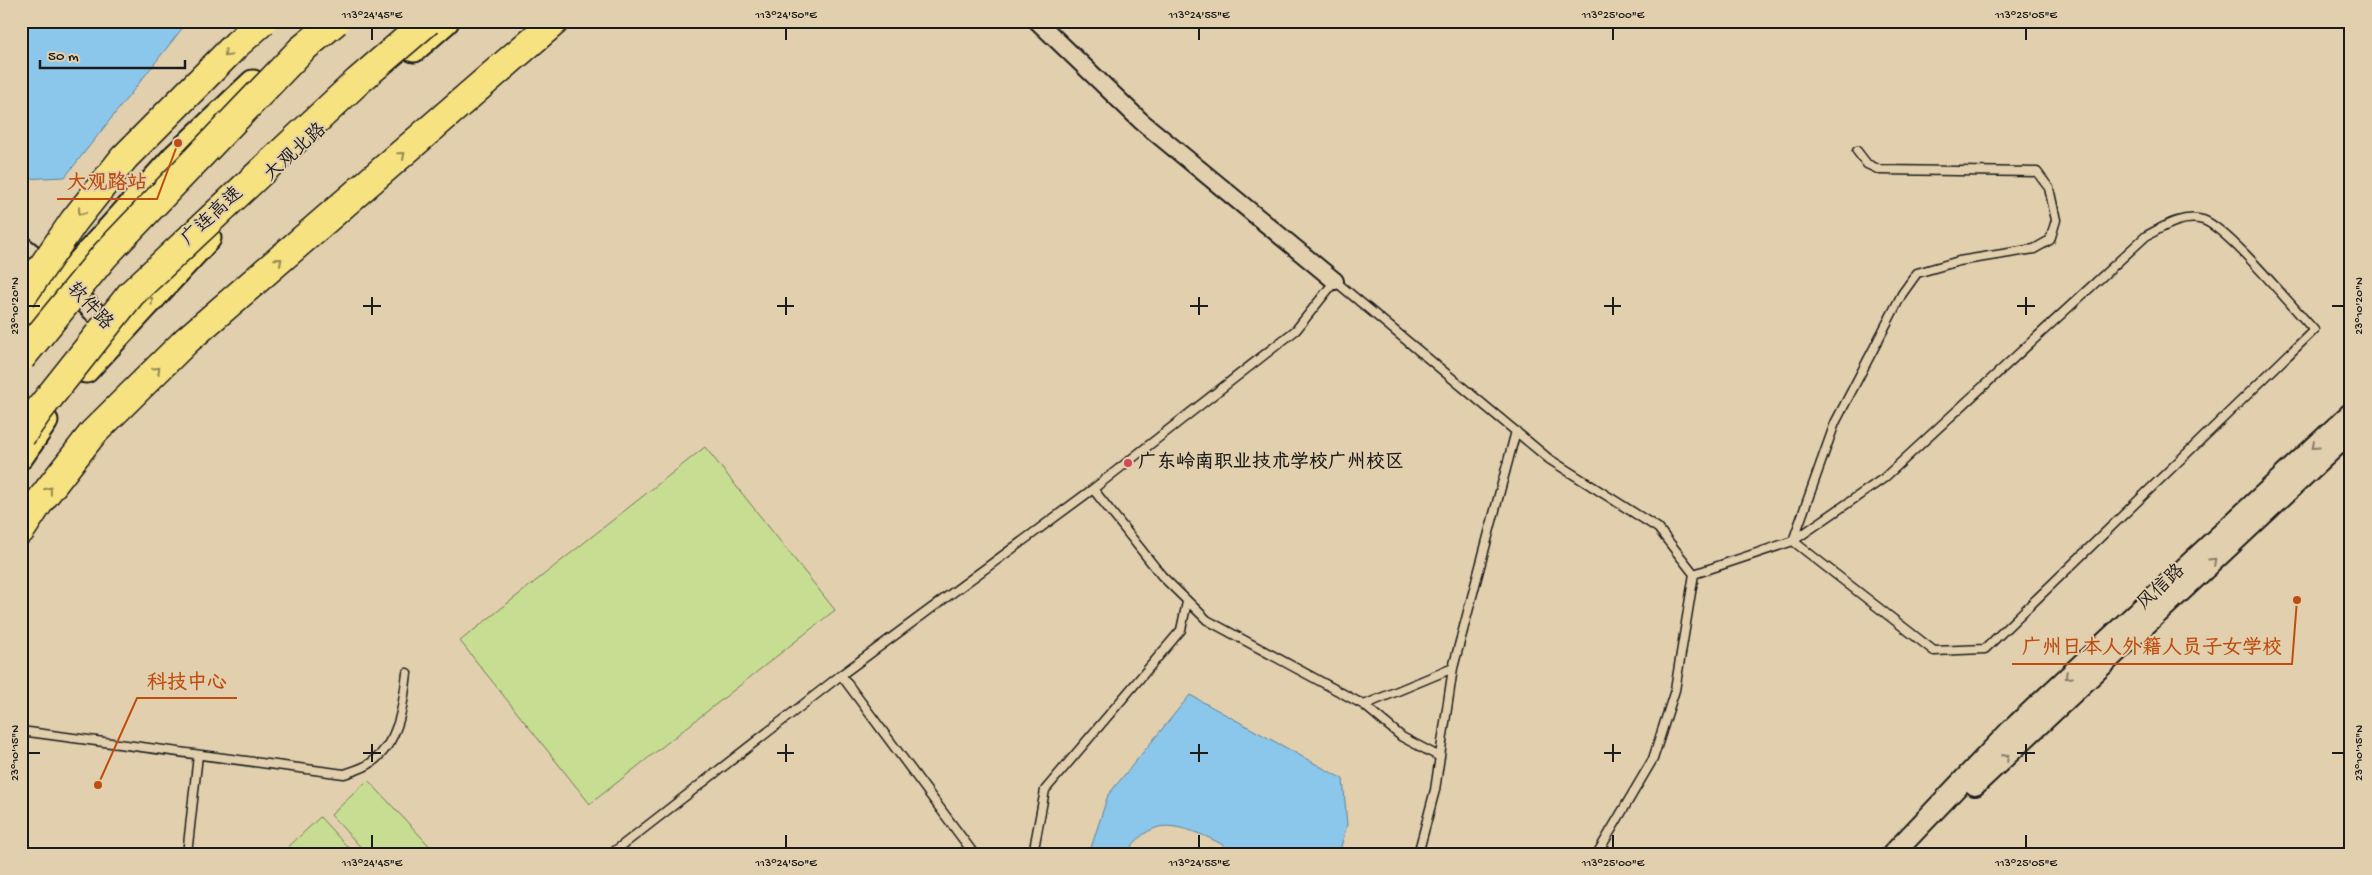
<svg xmlns="http://www.w3.org/2000/svg" width="2372" height="875" font-family="'Gochi Hand','LXGW WenKai TC',sans-serif">
  <rect width="100%" height="100%" fill="#e2cfad"/>
  <filter id="ink" filterUnits="userSpaceOnUse"><feTurbulence type="fractalNoise" baseFrequency=".02" numOctaves="2"/><feDisplacementMap in="SourceGraphic" scale="10" xChannelSelector="R" yChannelSelector="G"/><feConvolveMatrix kernelMatrix="1 2 1 2 8 2 1 2 1" color-interpolation-filters="sRGB"/></filter>
  <g filter="url(#ink)">
    <!-- green -->
    <path fill="#c6dd92" stroke="#717c57" d="M705 447 835 610 590 804 460 641Z
      M368 780 437 854H367L331 815Z
      M320 817 354 854H281Z"/>
    <!-- water -->
    <path fill="#8bc6eb" stroke="#5f8298" d="M21 21H188L65 177 21 179Z
      M1190 695 1343 779 1347 825 1339 854H1235C1222 841 1178 822 1159 827 1143 831 1135 842 1125 854H1089L1108 795Z"/>
    <g fill="none" stroke-linecap="round" stroke-linejoin="round">
      <defs>
        <path id="service" d="M1093 489 1162 576 1207 620 1364 705 1402 737 1440 757
          M1694 574 1793 541 1884 478 2146 236C2163 227 2183 214 2203 220 2228 228 2293 308 2314 330L1985 649 1934 651 1793 541 1835 423 1902 294 1917 273 1959 261 2034 249 2050 240 2056 220 2049 188 2037 172 1880 170 1867 164 1857 151
          M841 675 974 854
          M1364 705 1453 668
          M21 731 344 774C353 771 365 768 372 762 400 741 403 705 407 673
          M187 854 198 755
          M611 854 841 675 1093 489 1296 330 1335 281 1549 459 1658 528 1694 574 1675 690 1653 759 1597 854
          M1033 854 1045 790 1181 630 1187 602
          M1418 854 1435 790 1453 668 1516 431"/>
        <path id="minor" d="M1037 21 1141 121 1335 281"/>
        <path id="tertiary" d="M21 246 64 280 115 334
          M1975 785 2342 440
          M1893 854 2010 731 2351 413"/>
        <path id="primary" d="M414 49 446 21
          M32 324 64 280 175 157 253 83
          M86 370 208 238
          M21 456 45 421"/>
        <path id="motorway" d="M21 530 40 501 93 433 187 340 555 21"/>
      </defs>
      <!-- service casing -->
      <use href="#service" stroke="#1c1c1c" stroke-width="11"/>
      <!-- minor casing -->
      <use href="#minor" stroke="#1c1c1c" stroke-width="20"/>
      <!-- tertiary casing -->
      <use href="#tertiary" stroke="#1c1c1c" stroke-width="24"/>
      <!-- primary casing -->
      <use href="#primary" stroke="#1c1c1c" stroke-width="29"/>
      <!-- motorway casing -->
      <use href="#motorway" stroke="#1c1c1c" stroke-width="31"/>
      <!-- service -->
      <use href="#service" stroke="#e2cfad" stroke-width="8"/>
      <!-- minor -->
      <use href="#minor" stroke="#e2cfad" stroke-width="16"/>
      <!-- tertiary -->
      <use href="#tertiary" stroke="#e2cfad" stroke-width="20"/>
      <!-- primary -->
      <use href="#primary" stroke="#f6e281" stroke-width="25"/>
      <!-- motorway -->
      <use href="#motorway" stroke="#f6e281" stroke-width="28"/>
      <defs>
        <path id="motorway-bridge" d="M21 298 74 221 124 158 237 44 263 21
          M21 358 105 255 301 50 336 21
          M21 436 39 410 131 294 357 82 428 21"/>
      </defs>
      <!-- motorway-bridge casing -->
      <use href="#motorway-bridge" stroke="#1c1c1c" stroke-width="31" stroke-linecap="butt"/>
      <!-- motorway-bridge -->
      <use href="#motorway-bridge" stroke="#f6e281" stroke-width="28"/>
    </g>
    <!-- one-way arrows -->
    <defs><path id="oneway-chevron" d="M-2-3.5L2.5 0L-2 3.5" fill="none" stroke-width="1.6" stroke-linecap="round" stroke-linejoin="round" transform="scale(1.25)"/></defs>
    <g stroke="#948954">
      <use href="#oneway-chevron" transform="translate(227 54) rotate(135)"/>
      <use href="#oneway-chevron" transform="translate(402 155) rotate(-41)"/>
      <use href="#oneway-chevron" transform="translate(81 212) rotate(128)"/>
      <use href="#oneway-chevron" transform="translate(279 261) rotate(-41)"/>
      <use href="#oneway-chevron" transform="translate(150 300) rotate(-47)"/>
      <use href="#oneway-chevron" transform="translate(157 370) rotate(-45)"/>
      <use href="#oneway-chevron" transform="translate(49 490) rotate(-52)"/>
    </g>
    <g stroke="#897e6c">
      <use href="#oneway-chevron" transform="translate(2315 446) rotate(138)"/>
      <use href="#oneway-chevron" transform="translate(2213 561) rotate(-43)"/>
      <use href="#oneway-chevron" transform="translate(2068 676) rotate(136)"/>
      <use href="#oneway-chevron" transform="translate(2006 757) rotate(-43)"/>
    </g>
  </g>
  <!-- ticks -->
  <path fill="none" stroke="#1c1c1c" stroke-width="2" d="M372 28V40M786 28V40M1199 28V40M1613 28V40M2026 28V40M372 297V315M786 297V315M1199 297V315M1613 297V315M2026 297V315M28 306H40M363 306H381M777 306H794M1190 306H1208M1604 306H1621M2017 306H2035M2332 306H2344M372 744V762M786 744V762M1199 744V762M1613 744V762M2026 744V762M28 753H40M363 753H381M777 753H794M1190 753H1208M1604 753H1621M2017 753H2035M2332 753H2344M372 835V848M786 835V848M1199 835V848M1613 835V848M2026 835V848"/>
  <!-- markers -->
  <circle fill="#d1495b" stroke="#e2cfad" stroke-width="2" cx="1128" cy="463" r="5"/>
  <g text-anchor="middle" dominant-baseline="central" stroke-width="4" stroke-linejoin="round" paint-order="stroke">
    <!-- street labels -->
    <g font-size="19" fill="#1c1c1c" stroke="#e2cfad">
      <text transform="translate(296 153) rotate(-42)">大观北路</text>
      <text transform="translate(213 217) rotate(-43)">广连高速</text>
      <text transform="translate(89 307) rotate(47)">软件路</text>
      <text transform="translate(2162 588) rotate(-43)">风信路</text>
    </g>
    <!-- poi labels -->
    <g font-size="19" font-weight="bold" fill="#1c1c1c" stroke="#e2cfad" text-anchor="start">
      <text x="1138" y="463">广东岭南职业技术学校广州校区</text>
    </g>
  </g>
  <!-- callouts -->
  <path fill="none" stroke="#bf4d0f" stroke-width="2" d="M178 143L157 199H57M2297 600L2292 664H2012M98 785L137 698H237"/>
  <g fill="#bf4d0f" stroke="#e2cfad" stroke-width="2">
    <circle cx="178" cy="143" r="5"/>
    <circle cx="2297" cy="600" r="5"/>
    <circle cx="98" cy="785" r="5"/>
  </g>
  <g font-size="20" text-anchor="middle" font-weight="bold" fill="#bf4d0f" stroke="#e2cfad" stroke-width="4" stroke-linejoin="round" paint-order="stroke">
    <text x="107" y="188">大观路站</text>
    <text x="2152" y="653">广州日本人外籍人员子女学校</text>
    <text x="187" y="688">科技中心</text>
  </g>
  <!-- margin -->
  <rect width="2372" height="875" fill="none" stroke="#e2cfad" stroke-width="55"/>
  <!-- scale -->
  <path d="M40 60v8h145v-8" fill="none" stroke="#1c1c1c" stroke-width="2.5"/>
  <text x="48" y="60" font-size="15" fill="#1c1c1c" stroke="#e2cfad" stroke-width="4" paint-order="stroke">50 m</text>
  <rect x="28" y="28" width="2316" height="820" fill="none" stroke="#1c1c1c" stroke-width="2"/>
  <g font-size="12" text-anchor="middle" fill="#1c1c1c">
    <text x="372" y="18">113°24'45"E</text>
    <text x="786" y="18">113°24'50"E</text>
    <text x="1199" y="18">113°24'55"E</text>
    <text x="1613" y="18">113°25'00"E</text>
    <text x="2026" y="18">113°25'05"E</text>
    <text transform="translate(14 306) rotate(-90)" y="4">23°10'20"N</text>
    <text transform="translate(2358 306) rotate(-90)" y="4">23°10'20"N</text>
    <text transform="translate(14 753) rotate(-90)" y="4">23°10'15"N</text>
    <text transform="translate(2358 753) rotate(-90)" y="4">23°10'15"N</text>
    <text x="372" y="866">113°24'45"E</text>
    <text x="786" y="866">113°24'50"E</text>
    <text x="1199" y="866">113°24'55"E</text>
    <text x="1613" y="866">113°25'00"E</text>
    <text x="2026" y="866">113°25'05"E</text>
  </g>
</svg>
